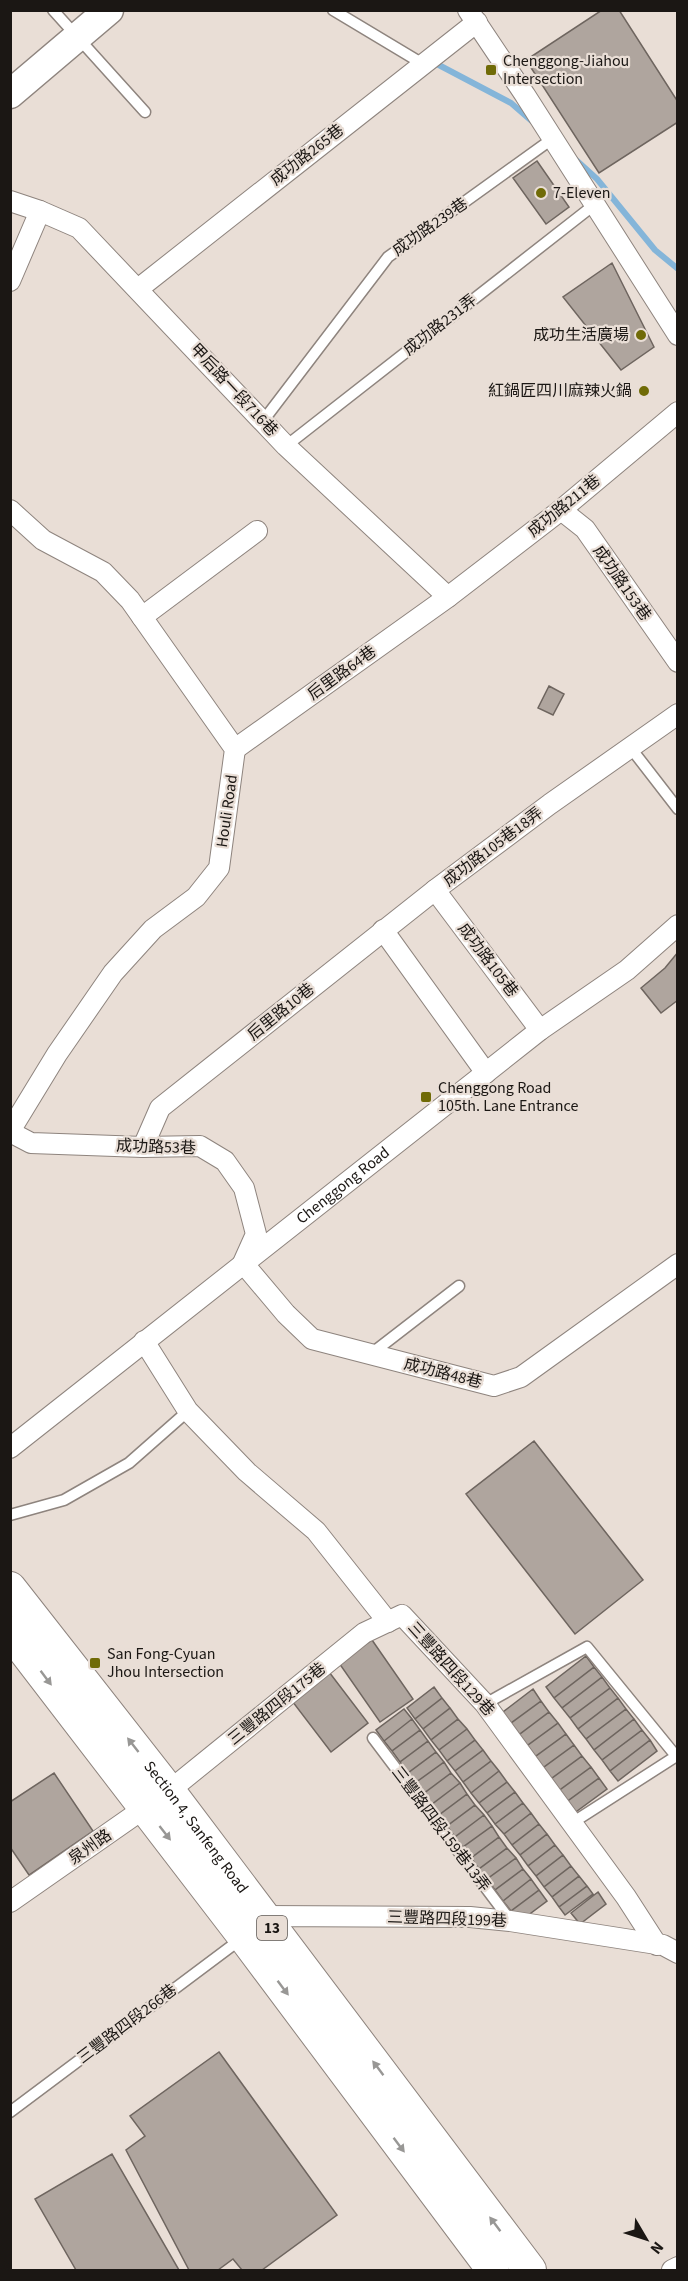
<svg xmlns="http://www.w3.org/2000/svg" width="688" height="2281" font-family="'Source Sans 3','Noto Sans TC',sans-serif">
  <rect width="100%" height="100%" fill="#e9ded6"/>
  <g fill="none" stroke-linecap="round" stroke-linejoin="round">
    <!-- stream -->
    <path stroke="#84b5d9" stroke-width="6" d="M435 63 511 103 534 123
      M575 159 597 179 655 250 678 269"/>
  </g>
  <!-- building -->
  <path fill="#afa59e" stroke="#6e655f" stroke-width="1.5" d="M602 10H619L678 102V122L599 173 526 60Z
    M537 161 569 207 546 224 513 178Z
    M612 263 654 347 621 370 563 297Z
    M549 686 564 694 553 715 538 708Z
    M678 952V1000L661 1013 641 988 665 968Z
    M534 1441 643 1580 575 1634 466 1494Z
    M372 1640 413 1699 380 1722 339 1663Z
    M586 1656 594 1667 554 1698 546 1687Z
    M594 1667 602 1677 562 1708 554 1698Z
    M326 1668 368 1723 331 1752 289 1697Z
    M602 1677 610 1688 570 1718 562 1708Z
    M434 1687 442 1698 415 1719 407 1708Z
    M610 1688 618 1698 578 1729 570 1718Z
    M533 1689 541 1701 507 1726 499 1715Z
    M442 1698 450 1708 423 1729 415 1719Z
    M618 1698 626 1709 586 1739 578 1729Z
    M541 1701 549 1712 516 1737 507 1726Z
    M450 1708 458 1719 431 1740 423 1729Z
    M404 1709 412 1719 384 1741 376 1730Z
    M626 1709 634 1719 594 1750 586 1739Z
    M549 1712 558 1723 524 1748 516 1737Z
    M412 1719 420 1730 392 1751 384 1741Z
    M458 1719 467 1729 439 1750 431 1740Z
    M634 1719 642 1730 602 1760 594 1750Z
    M558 1723 566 1734 532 1759 524 1748Z
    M467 1729 475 1740 447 1761 439 1750Z
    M420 1730 428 1741 400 1762 392 1751Z
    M642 1730 650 1740 610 1771 602 1760Z
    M566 1734 574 1745 540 1770 532 1759Z
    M475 1740 483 1750 455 1771 447 1761Z
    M650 1740 657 1751 618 1781 610 1771Z
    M428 1741 436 1752 408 1773 400 1762Z
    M574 1745 582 1756 548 1781 540 1770Z
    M483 1750 491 1761 463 1782 455 1771Z
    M436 1752 444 1762 415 1783 408 1773Z
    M582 1756 591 1767 557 1792 548 1781Z
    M491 1761 499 1771 471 1793 463 1782Z
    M444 1762 451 1773 423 1794 415 1783Z
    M591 1767 599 1778 565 1803 557 1792Z
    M499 1771 507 1782 479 1803 471 1793Z
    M54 1773 93 1831 29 1875 10 1847V1802Z
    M451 1773 460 1783 431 1805 423 1794Z
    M599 1778 607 1789 573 1814 565 1803Z
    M507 1782 515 1792 487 1813 479 1803Z
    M460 1783 467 1794 439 1815 431 1805Z
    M515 1792 523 1803 495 1824 487 1813Z
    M467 1794 475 1805 447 1826 439 1815Z
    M523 1803 531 1813 504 1834 495 1824Z
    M475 1805 484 1815 455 1837 447 1826Z
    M531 1813 539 1824 512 1845 504 1834Z
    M484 1815 492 1826 463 1847 455 1837Z
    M539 1824 547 1834 520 1855 512 1845Z
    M492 1826 499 1837 471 1858 463 1847Z
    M547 1834 555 1845 528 1866 520 1855Z
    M499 1837 507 1848 479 1869 471 1858Z
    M555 1845 563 1855 536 1876 528 1866Z
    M507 1848 516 1858 487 1879 479 1869Z
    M563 1855 571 1866 544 1887 536 1876Z
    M516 1858 523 1869 495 1890 487 1879Z
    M571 1866 579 1876 552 1897 544 1887Z
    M523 1869 531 1879 503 1901 495 1890Z
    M579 1876 587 1886 559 1907 552 1897Z
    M531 1879 539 1890 511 1911 503 1901Z
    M587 1886 593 1894 565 1915 559 1907Z
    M539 1890 547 1901 519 1922 511 1911Z
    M598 1892 606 1904 580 1924 571 1913Z
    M219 2052 337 2215 262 2270H242L233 2259 218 2270H189L126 2150 145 2136 130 2116Z
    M112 2154 179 2270H76L35 2199Z"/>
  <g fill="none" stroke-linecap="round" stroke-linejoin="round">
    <defs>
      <path id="lane" d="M53 10 145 112
        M333 10 423 64
        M263 421 388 257 552 139
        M286 446 594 205
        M630 747 678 809
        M371 1354 459 1286
        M10 1515 64 1500 129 1463 188 1411
        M485 1704 587 1647 676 1756
        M373 1738 510 1920
        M572 1823 678 1755
        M10 2112 241 1939"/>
      <g id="street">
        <path d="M468 10 525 95 678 335"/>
        <path d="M10 201 40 211 79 228 286 446 448 597"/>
        <path d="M10 281 40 211"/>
        <path d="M138 289 477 22"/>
        <path d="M10 510 43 540 103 572 130 600 235 749 219 868 196 897 153 929 113 973 57 1054 10 1131"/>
        <path d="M561 510 585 529 678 662"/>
        <path d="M142 617 257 531"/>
        <path d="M235 749 448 597 561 510 678 412"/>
        <path d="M435 890 540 1030"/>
        <path d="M383 930 486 1073"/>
        <path d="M10 1132 31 1143 143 1147 200 1146 225 1161 244 1188 256 1234 243 1263 286 1314 312 1339 494 1386 521 1377 678 1264"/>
        <path d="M143 1147 160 1108 435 890 550 804 678 714"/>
        <path d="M144 1341 188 1411 247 1472 316 1531 388 1622"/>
        <path id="s1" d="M10 1448 540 1030 627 970 678 925"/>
        <path d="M10 1902 169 1791 364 1633 402 1615 485 1704 626 1897 657 1945"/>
        <path d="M260 1919 262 1916 470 1917 510 1921 663 1945 678 1953"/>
        <path d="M672 2270 678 2267"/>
      </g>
      <path id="secondary" d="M10 94 109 10"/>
      <g id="primary">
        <path id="s2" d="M10 1588 169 1791 530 2270"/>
        <path d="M10 1632 244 1937 493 2270"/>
      </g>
    </defs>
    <!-- lane casing -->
    <use href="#lane" stroke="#8e847e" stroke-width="13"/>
    <!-- street casing -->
    <use href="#street" stroke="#8e847e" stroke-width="22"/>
    <!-- secondary casing -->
    <use href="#secondary" stroke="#8e847e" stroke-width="31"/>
    <!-- primary casing -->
    <use href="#primary" stroke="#8e847e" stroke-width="34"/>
    <!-- lane -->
    <use href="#lane" stroke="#fff" stroke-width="10"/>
    <!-- street -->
    <use href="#street" stroke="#fff" stroke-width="20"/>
    <!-- secondary -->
    <use href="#secondary" stroke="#fff" stroke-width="28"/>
    <!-- primary -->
    <use href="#primary" stroke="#fff" stroke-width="32"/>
  </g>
  <!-- one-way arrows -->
  <defs><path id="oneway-solid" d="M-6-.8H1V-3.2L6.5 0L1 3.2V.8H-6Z" transform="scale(1.5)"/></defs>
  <g fill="#989795">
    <use href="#oneway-solid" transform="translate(46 1678) rotate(53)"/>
    <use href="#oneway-solid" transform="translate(133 1745) rotate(-128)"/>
    <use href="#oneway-solid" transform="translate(165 1833) rotate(52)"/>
    <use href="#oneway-solid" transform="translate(283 1988) rotate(53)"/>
    <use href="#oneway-solid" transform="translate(378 2068) rotate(-127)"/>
    <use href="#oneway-solid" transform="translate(399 2145) rotate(53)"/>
    <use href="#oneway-solid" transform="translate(495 2224) rotate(-127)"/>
  </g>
  <!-- markers -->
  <g fill="#706b07" stroke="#e9ded6" stroke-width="2">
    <rect x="485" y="64" width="12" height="12" rx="3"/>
    <circle cx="541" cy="193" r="6"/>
    <circle cx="641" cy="335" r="6"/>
    <circle cx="644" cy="391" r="6"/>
    <rect x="420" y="1091" width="12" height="12" rx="3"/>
    <rect x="89" y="1657" width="12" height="12" rx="3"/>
  </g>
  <g text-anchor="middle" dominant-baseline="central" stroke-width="4.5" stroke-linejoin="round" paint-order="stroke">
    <!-- shield labels -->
    <rect fill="#e9ded6" stroke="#59534e" stroke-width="1.5" x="257" y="1916" width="30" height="24" rx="4.5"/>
    <g font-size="15" font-weight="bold" fill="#1b1714">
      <text x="272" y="1928">13</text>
    </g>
    <!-- poi labels -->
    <g font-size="16" fill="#1b1714" stroke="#e9ded6" text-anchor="start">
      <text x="503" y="61">Chenggong-Jiahou<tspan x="503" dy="18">Intersection</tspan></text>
      <text x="553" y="193">7-Eleven</text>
      <text x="629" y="335" text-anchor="end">成功生活廣場</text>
      <text x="632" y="391" text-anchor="end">紅鍋匠四川麻辣火鍋</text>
      <text x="438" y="1088">Chenggong Road<tspan x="438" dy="18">105th. Lane Entrance</tspan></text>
      <text x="107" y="1654">San Fong-Cyuan<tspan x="107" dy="18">Jhou Intersection</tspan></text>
    </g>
    <!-- street labels -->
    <g font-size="16" fill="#1b1714" stroke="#e9ded6">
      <text transform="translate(307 155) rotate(-38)">成功路265巷</text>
      <text transform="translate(430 227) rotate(-35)">成功路239巷</text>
      <text transform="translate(440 325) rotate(-38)">成功路231弄</text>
      <text transform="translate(234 390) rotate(47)">甲后路一段716巷</text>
      <text transform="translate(564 506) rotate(-39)">成功路211巷</text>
      <text transform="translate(622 583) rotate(55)">成功路153巷</text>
      <text transform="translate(342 673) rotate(-36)">后里路64巷</text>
      <text transform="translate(227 811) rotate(-82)">Houli Road</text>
      <text transform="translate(493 847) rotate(-37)">成功路105巷18弄</text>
      <text transform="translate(488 960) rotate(53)">成功路105巷</text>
      <text transform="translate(281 1012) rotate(-39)">后里路10巷</text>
      <text transform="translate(156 1147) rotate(2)">成功路53巷</text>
      <text stroke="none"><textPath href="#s1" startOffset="424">Chenggong Road</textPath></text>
      <text transform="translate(443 1373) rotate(14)">成功路48巷</text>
      <text transform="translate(451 1669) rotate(48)">三豐路四段129巷</text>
      <text transform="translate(277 1704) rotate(-39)">三豐路四段175巷</text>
      <text stroke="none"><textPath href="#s2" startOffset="303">Section 4, Sanfeng Road</textPath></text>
      <text transform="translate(441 1829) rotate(53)">三豐路四段159巷13弄</text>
      <text transform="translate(90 1847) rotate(-35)">泉州路</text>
      <text transform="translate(447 1919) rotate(2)">三豐路四段199巷</text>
      <text transform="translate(127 2024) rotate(-37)">三豐路四段266巷</text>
    </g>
  </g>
  <!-- border -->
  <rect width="688" height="2281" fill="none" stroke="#1b1714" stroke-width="24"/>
  <!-- north arrow -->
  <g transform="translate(646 2239) rotate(129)" stroke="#e9ded6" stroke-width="4.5" paint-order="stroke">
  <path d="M0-4.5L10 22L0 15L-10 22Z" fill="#1b1714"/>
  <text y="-9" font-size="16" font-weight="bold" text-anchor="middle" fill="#1b1714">N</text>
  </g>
</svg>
